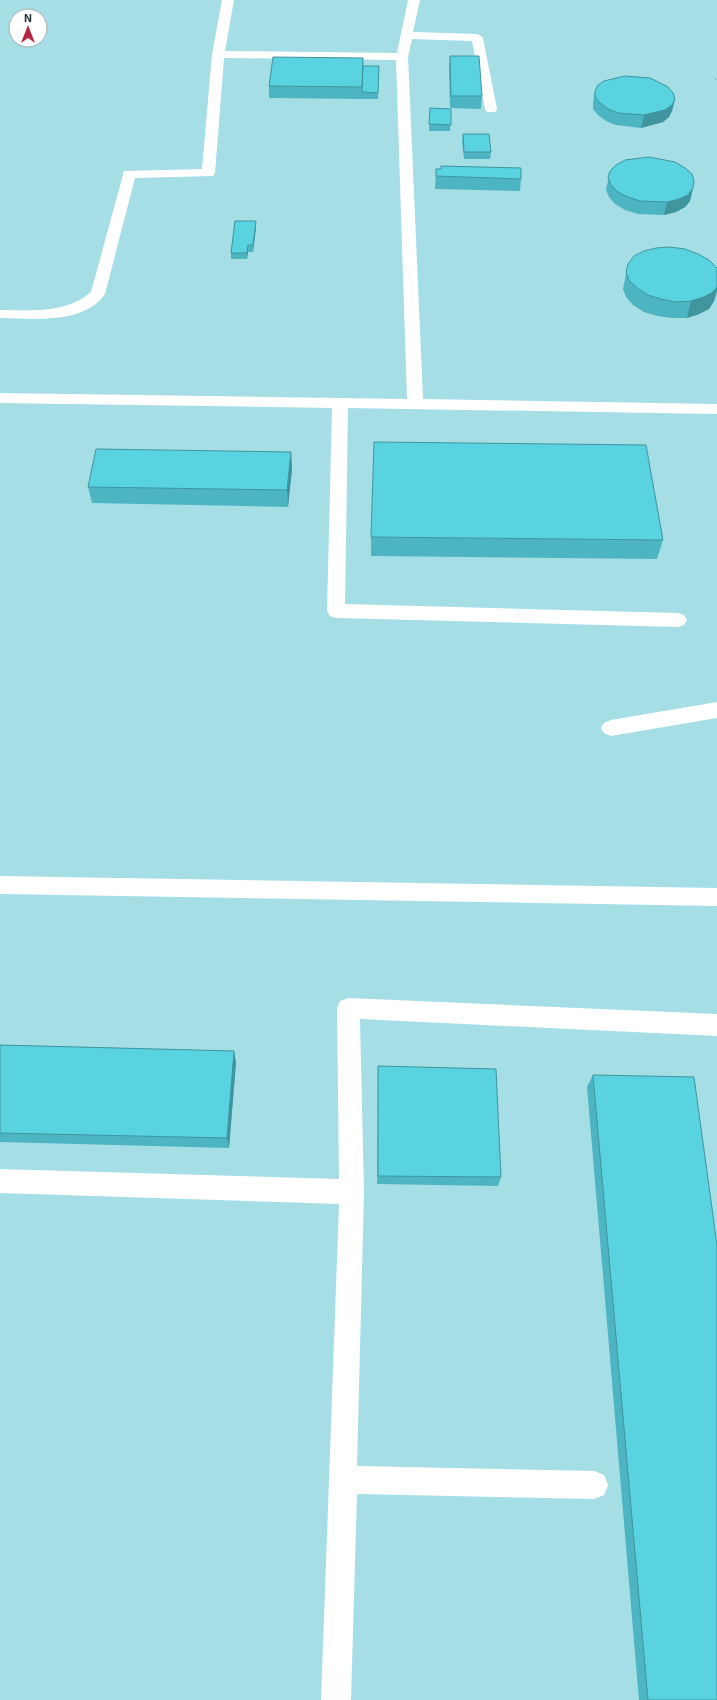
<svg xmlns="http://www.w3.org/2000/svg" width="717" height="1700" font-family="'Exo 2',sans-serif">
  <rect width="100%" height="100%" fill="#bbeaf1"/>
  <!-- built -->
  <path fill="#a6dee6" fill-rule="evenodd" d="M0 0H717V1700H0ZM16 16H40V40H16Z"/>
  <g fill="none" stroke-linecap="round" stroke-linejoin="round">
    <!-- path -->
    <path stroke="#84aaaf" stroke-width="1.5" stroke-dasharray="1 1" stroke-linecap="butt" d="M715 79H717"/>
    <!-- lane -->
    <path fill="#fff" fill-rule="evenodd" d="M222 0H234L225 51 397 53 408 0H420L413 32 477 34 481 36 483 38 497 109 495 112H487L485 109 472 41 412 39 408 57 423 399 717 404V414L348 408 345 604 678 613 684 615 687 620 684 625 678 627 336 618 330 616 327 611 332 408 0 403V393L407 399 396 60 224 58 215 173 213 176 135 178 105 294C85 324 32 319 0 318V310C32 310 65 314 91 292L124 171 202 169 212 54Z
      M717 702V718L611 736 604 733 601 728 604 723 611 720Z
      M0 876 717 888V906L0 894Z
      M348 998 717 1014V1036L360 1019 364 1192 357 1466 594 1471 604 1475 608 1485 604 1495 594 1499 357 1494 351 1700H321L339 1204 0 1193V1169L339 1179 337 1008 340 1001Z"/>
  </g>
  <!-- wall -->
  <path fill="#4db5c2" d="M450 56 482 96 481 109 450 108 449 68Z
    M363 58 362 99 269 98V86Z
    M379 66 378 99H362V92Z
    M595 91 675 99 672 111 669 117 663 122 641 128 616 125 606 121 598 115 593 109V103Z
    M430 108 451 109 450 131H429Z
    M463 134 491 152 490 159H464L462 141Z
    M436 169 521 179 520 191 435 189Z
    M610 171 693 188 690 201 685 207 676 212 664 215 638 214 625 210 615 204 609 197 606 190Z
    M256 221V227L253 252H248L247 259H231V253Z
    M628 264 717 269V291L714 301 709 309 699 314 687 318H672L657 316 644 312 633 305 626 297 623 289Z
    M291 452 292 469 288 507 92 503 88 487Z
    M371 537 663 540 657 559 371 556Z
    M0 1045 234 1051 236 1062 229 1148 0 1142Z
    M378 1066 501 1177 498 1186 377 1184Z
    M593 1075 717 1700H639L587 1087Z"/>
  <!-- shaded-wall -->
  <path fill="#3f949e" d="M363 58V70L362 99V87Z
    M675 99 672 111 669 117 663 122 641 128 644 115Z
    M693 188 690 201 685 207 676 212 664 215 667 202Z
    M256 221V227L253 252V245Z
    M248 245V252L247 259V253Z
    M717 287V291L714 301 709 309 699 314 687 318 691 301Z
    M291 452 292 469 288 507 287 490Z
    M234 1051 236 1062 229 1148 227 1138Z"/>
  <!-- building -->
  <path fill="#5ad3e1" stroke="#3f949e" d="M450 56H479L482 96H451Z
    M273 57 363 58 362 87 269 86Z
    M363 66H379L378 93 362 92Z
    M625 76 650 78 668 87 673 93 675 99 672 105 665 110 644 115 618 113 608 109 600 103 595 97V91L598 85 604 81Z
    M430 108 451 109V125L429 124Z
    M463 134H489L491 152H464Z
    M649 157 675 162 685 168 692 174 694 181 693 188 688 195 679 199 667 202 640 201 628 197 618 192 611 185 608 178 610 171 616 165 625 160Z
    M441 166 521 168V179L436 176V169H441Z
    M235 221H256L253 245H248L247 253H231Z
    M670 247 685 249 698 254 709 260 717 268V287L713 292 704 297 691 301 676 302 661 299 648 295 637 288 629 280 626 272 628 264 634 256 644 251 656 248Z
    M374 442 646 445 663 540 371 537Z
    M96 449 291 452 287 490 88 487Z
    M0 1045 234 1051 227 1138 0 1133Z
    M378 1066 496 1069 501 1177 378 1176Z
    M593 1075 694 1077 717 1245V1700H648Z"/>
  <!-- north arrow -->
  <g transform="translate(28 28)"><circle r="19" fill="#ffffff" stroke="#a5adae"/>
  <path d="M0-3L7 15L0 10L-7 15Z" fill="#b72641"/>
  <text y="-6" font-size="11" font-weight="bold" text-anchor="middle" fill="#1f3234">N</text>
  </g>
</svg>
